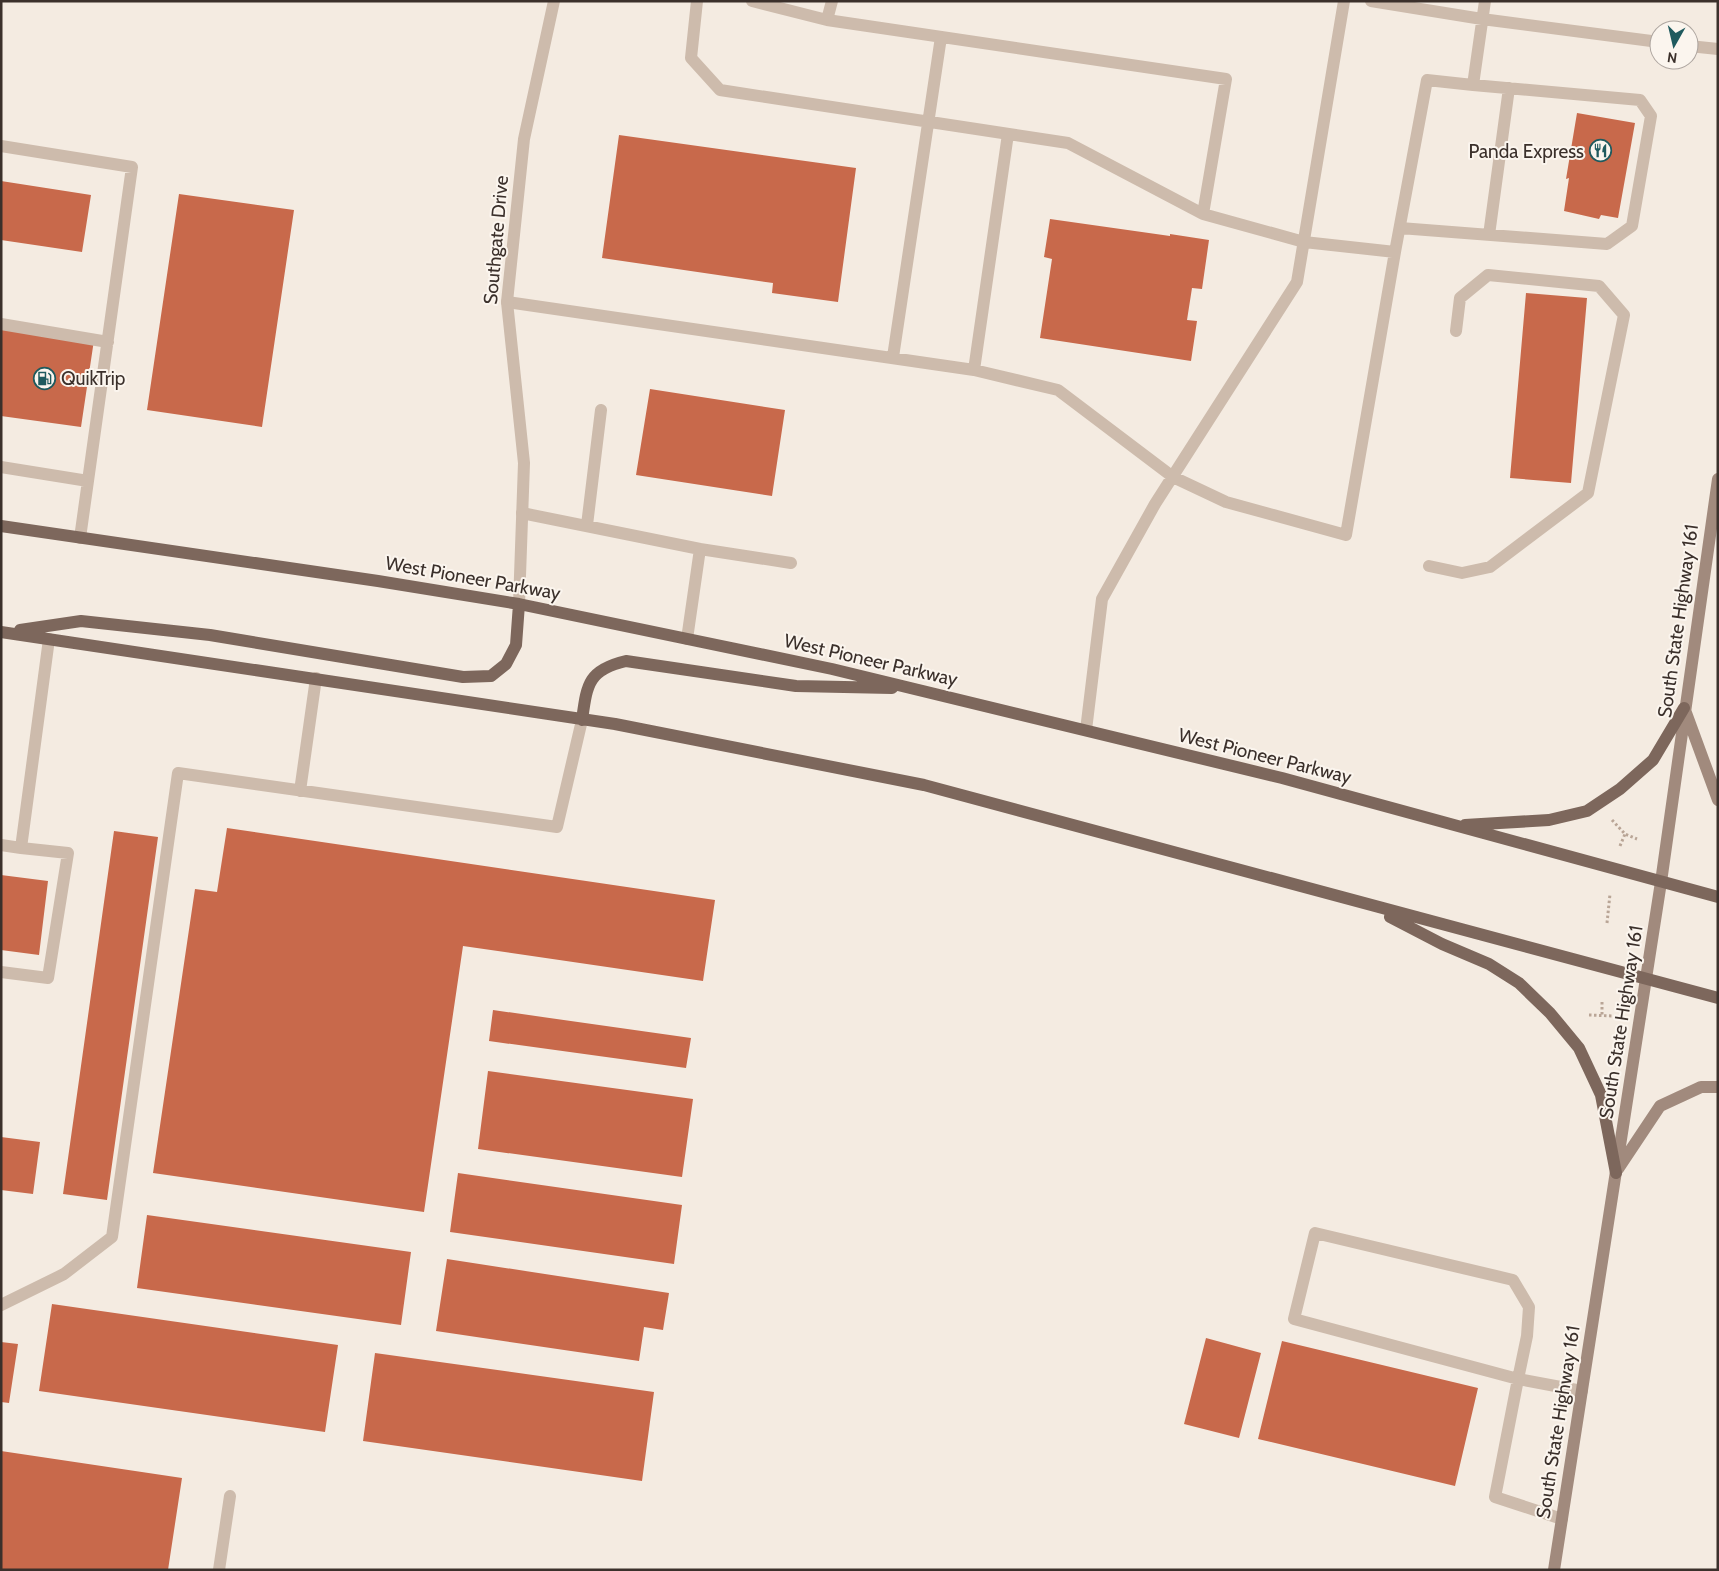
<svg xmlns="http://www.w3.org/2000/svg" width="1719" height="1571" font-family="Cabin,sans-serif">
  <rect width="100%" height="100%" fill="#f4ebe1"/>
  <!-- building -->
  <path fill="#c8694b" d="M1577 113 1635 123 1618 218 1601 215 1599 219 1564 211 1569 178 1566 179Z
    M619 135 856 168 838 302 772 293 773 283 602 258Z
    M1 181 91 195 82 252 1 240Z
    M179 194 294 210 262 427 147 410Z
    M1050 219 1170 236V234L1209 240 1202 289 1192 288 1187 320 1197 321 1191 361 1040 338 1052 259 1044 257Z
    M1526 293 1587 298 1571 483 1510 478Z
    M1 327 94 340 81 427 1 416Z
    M650 389 785 410 772 496 636 475Z
    M227 828 715 900 703 981 463 946 424 1212 153 1173 195 889 217 892Z
    M114 831 158 837 107 1200 63 1194Z
    M1 875 48 881 39 955 1 950Z
    M493 1010 691 1038 686 1068 489 1041Z
    M488 1071 693 1099 682 1177 478 1149Z
    M1 1137 40 1142 33 1194 1 1190Z
    M458 1173 682 1205 674 1264 450 1232Z
    M147 1215 411 1252 401 1325 137 1288Z
    M447 1259 669 1293 663 1330 644 1327 639 1361 436 1331Z
    M52 1304 338 1345 325 1432 39 1391Z
    M1206 1338 1261 1353 1239 1438 1184 1424Z
    M1282 1341 1478 1388 1455 1486 1258 1439Z
    M1 1342 18 1344 9 1403 1 1402Z
    M375 1353 654 1392 642 1481 363 1441Z
    M1 1451 182 1478 168 1570H1Z"/>
  <g fill="none" stroke-linecap="round" stroke-linejoin="round">
    <!-- path -->
    <path stroke="#b9a596" stroke-width="3" stroke-dasharray="2.5 2.5" stroke-linecap="butt" d="M1612 820 1625 834 1637 839
      M1620 846 1625 834
      M1607 923 1610 894
      M1602 1002V1016
      M1589 1015 1613 1016"/>
    <!-- service -->
    <path stroke="#cdbbac" stroke-width="12" d="M697 1 691 58 720 90 1068 143 1203 214
      M752 1 827 20 832 1
      M1371 1 1482 19 1659 42
      M827 20 1226 79 1203 214 1304 242 1395 252 1427 80 1473 85 1485 1
      M1689 46 1718 49
      M1 146 132 167 80 538
      M1400 228 1607 244 1632 226 1651 116 1640 100 1473 85
      M1489 235 1509 88
      M507 302 974 370 1058 390 1173 477 1226 502 1346 535 1395 252
      M1 324 108 342
      M893 357 941 37
      M974 370 1008 134
      M1 467 88 481
      M522 513 700 549 687 639
      M587 525 601 410
      M700 549 791 563
      M1429 566 1462 573 1490 567 1588 493 1624 315 1599 286 1488 275 1460 298 1456 331
      M1086 730 1102 599 1155 504 1297 282 1344 1
      M300 791 316 678
      M1 845 21 848
      M1 972 48 978 68 853 21 848 49 639
      M1315 1233 1513 1280 1529 1307 1527 1336 1518 1379 1294 1319Z
      M1 1305 64 1274 112 1237 178 773 557 827 582 720
      M1562 1519 1495 1497 1518 1379 1582 1391
      M219 1570 230 1496"/>
    <!-- minor -->
    <path stroke="#cdbbac" stroke-width="12" d="M519 604 524 463 507 302 524 139 554 1"/>
    <!-- secondary -->
    <path stroke="#a18a7d" stroke-width="12" d="M1685 710 1718 800
      M1618 1169 1660 1106 1701 1087H1718
      M1554 1570 1661 882 1718 479"/>
    <!-- primary -->
    <path stroke="#7d675c" stroke-width="12" d="M1 526 378 581 519 604 832 669 1282 778 1718 897
      M20 630 81 621 210 635 463 677 491 676 506 664 516 645 519 604
      M1 632 615 724 924 785 1718 998
      M582 720C587 684 588 670 626 661L796 686 892 688
      M1465 825 1549 820 1587 811 1620 789 1653 760 1684 708
      M1390 917 1442 944 1489 964 1519 983 1550 1013 1579 1048 1601 1095 1616 1173"/>
  </g>
  <!-- icons -->
  <defs>
    <symbol id="restaurant-ring" viewBox="-11 -11 22 22"><circle r="9.5" fill="#fbf5ee" stroke="#1f5a5e" stroke-width="1.5"/><path d="M-5-6h1v4h1v-4h1v4h1v-4h1v5L-1.5 .5V6h-2V.5L-5-1ZM5-6V6H3V1.5H1.5Q1.5-4 5-6Z" fill="#1f5a5e"/></symbol>
    <symbol id="fuel-ring" viewBox="-11 -11 22 22"><circle r="9.5" fill="#fbf5ee" stroke="#1f5a5e" stroke-width="1.5"/><path d="M-5.5-6h7V0h2V4h1.3V-2.5L3-4.5l.8-.8L6-3V5H2.5V1h-1V6h-7ZM-4.2-4.7v3.2H.2V-4.7Z" fill="#1f5a5e"/></symbol>
  </defs>
  <g fill-rule="evenodd">
    <use href="#restaurant-ring" x="1588" y="138" width="25" height="25"/>
    <use href="#fuel-ring" x="32" y="366" width="25" height="25"/>
  </g>
  <g text-anchor="middle" dominant-baseline="central" stroke-width="4" stroke-linejoin="round" paint-order="stroke">
    <!-- poi labels -->
    <g font-size="19" fill="#3b302b" stroke="#fbf5ee" text-anchor="end">
      <text x="1584" y="151">Panda Express</text>
      <text x="61" y="378" text-anchor="start">QuikTrip</text>
    </g>
    <!-- street labels -->
    <g font-size="19" fill="#3b302b" stroke="#fbf5ee">
      <text transform="translate(496 240) rotate(-85)">Southgate Drive</text>
      <text transform="translate(473 578) rotate(10)">West Pioneer Parkway</text>
      <text transform="translate(1678 621) rotate(-82)">South State Highway 161</text>
      <text transform="translate(871 660) rotate(13)">West Pioneer Parkway</text>
      <text transform="translate(1265 756) rotate(14)">West Pioneer Parkway</text>
      <text transform="translate(1621 1022) rotate(-81)">South State Highway 161</text>
      <text transform="translate(1558 1422) rotate(-81)">South State Highway 161</text>
    </g>
  </g>
  <!-- border -->
  <rect width="1719" height="1571" fill="none" stroke="#3b302b" stroke-width="5"/>
  <!-- north arrow -->
  <g transform="translate(1674 45) rotate(188)"><circle r="24" fill="#fbf5ee" stroke="#aea6a0"/>
  <path d="M0-4L9 19L0 12L-9 19Z" fill="#1f5a5e"/>
  <text y="-8" font-size="14" font-weight="bold" text-anchor="middle" fill="#3b302b">N</text>
  </g>
</svg>
